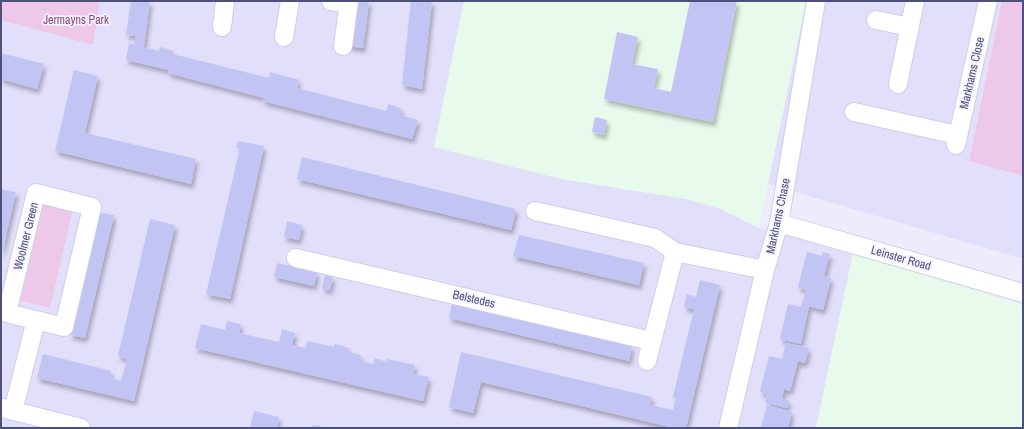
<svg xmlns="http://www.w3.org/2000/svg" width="1024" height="429" font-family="'Archivo Narrow',sans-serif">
  <defs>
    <filter id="shadow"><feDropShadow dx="2.5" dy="4.5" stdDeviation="2" flood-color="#0004"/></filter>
  </defs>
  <rect width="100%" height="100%" fill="#eeebfd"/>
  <!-- residential -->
  <path fill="#e2dffb" d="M100 1H464L434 147 562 179 686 199 721 209 759 228 853 253 816 428H1V20L93 45Z
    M806 1H1002L969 160 1023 176V259L768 184Z"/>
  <!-- education -->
  <path fill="#e7faeb" d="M464 1H806L759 228 721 209 686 199 562 179 434 147Z
    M853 253 1023 305V428H816Z"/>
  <!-- green -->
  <path fill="#edc8e8" d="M1 1H100L93 45 1 20Z
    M1002 1H1023V176L969 161Z
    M40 201 73 208 50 308 18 300Z"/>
  <!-- building -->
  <path fill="#c2c5f4" filter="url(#shadow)" d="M131 1H150L144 46 134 44 136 36 126 35Z
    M354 1H369L363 48 348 46Z
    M411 1H432L422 89 402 85Z
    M690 1H737L713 122 604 99 617 32 638 37 632 64 658 69 654 88 671 92Z
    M129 43 159 51 160 47 174 51 173 54 269 78 270 72 299 80 297 88 386 111 388 104 401 108 400 115 418 120 412 139 263 101 264 98 168 73 169 70 126 60Z
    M1 53 44 64 37 89 1 79Z
    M74 70 98 76 85 133 196 159 191 184 55 151Z
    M595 117 607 120 604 135 592 132Z
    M238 141 264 146 230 299 206 294 240 148 236 147Z
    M302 157 516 209 511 230 297 179Z
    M1 189 16 192 2 253H1Z
    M98 212 114 215 85 338 70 335Z
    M150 219 175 225 134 401 37 378 43 354 111 371 110 378 121 381 127 359 118 356Z
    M287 221 302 225 299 240 284 237Z
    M519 235 644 263 639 285 513 256Z
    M807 252 822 256 823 252 830 254 824 276 831 278 823 310 809 306 801 344 780 339 788 304 801 307 806 290 798 287Z
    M277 263 317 272 314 286 274 277Z
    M325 275 333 277 330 290 322 289Z
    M700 280 720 285 686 428H674L481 382 473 413 449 407 461 352 652 397 650 405 673 410 676 398 673 397 694 309 684 307 687 294 696 297Z
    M452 303 632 346 629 361 449 318Z
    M227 321 241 324 239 333 279 342 282 329 295 333 292 345 306 348 307 341 334 347 335 344 349 348 348 352 361 355 360 361 373 364 375 358 387 362V359L415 365 413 374 429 377 423 401 195 348 201 324 225 330Z
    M786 343 809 348 805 363 798 361 790 391 784 389 782 399 789 400 787 408 765 403 767 394 760 392 769 356 782 359Z
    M767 405 792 412 788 428H767L761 427Z
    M254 411 279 417 277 428H250Z
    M313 425 324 427V428H312Z"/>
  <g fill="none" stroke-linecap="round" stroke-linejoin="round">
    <defs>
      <path id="minor" d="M331 1 348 4
        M876 20 910 27
        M222 27 225 1
        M284 37 290 1
        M343 46 349 1
        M898 84 915 1
        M854 112 957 135
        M956 145 988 1
        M36 193 92 207 64 327 7 313Z
        M535 211 655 238 675 252 765 270
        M779 223 1023 293
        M296 258 651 341
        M647 361 675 252
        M2 408 81 428
        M13 411 36 320
        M728 428 765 270 779 223 816 1"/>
    </defs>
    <!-- minor casing -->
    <use href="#minor" stroke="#cecdeb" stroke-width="20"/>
    <!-- minor -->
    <use href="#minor" stroke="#fff" stroke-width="18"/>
  </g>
  <g text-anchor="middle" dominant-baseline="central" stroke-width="3.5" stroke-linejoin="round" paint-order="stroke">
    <!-- park labels -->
    <g font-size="12" fill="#8e487d" stroke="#f5f3ff">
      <text x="76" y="20">Jermayns Park</text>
    </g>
    <!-- street labels -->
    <g font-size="12" fill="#4c517b" stroke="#f5f3ff">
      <text transform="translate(972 73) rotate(-77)">Markhams Close</text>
      <text transform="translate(778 216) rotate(-78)">Markhams Chase</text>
      <text transform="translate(26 236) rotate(-76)">Woolmer Green</text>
      <text transform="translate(901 258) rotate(16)">Leinster Road</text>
      <text transform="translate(474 299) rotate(13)">Belstedes</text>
    </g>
  </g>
  <!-- border -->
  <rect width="1024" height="429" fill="none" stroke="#4c517b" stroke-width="4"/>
</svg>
